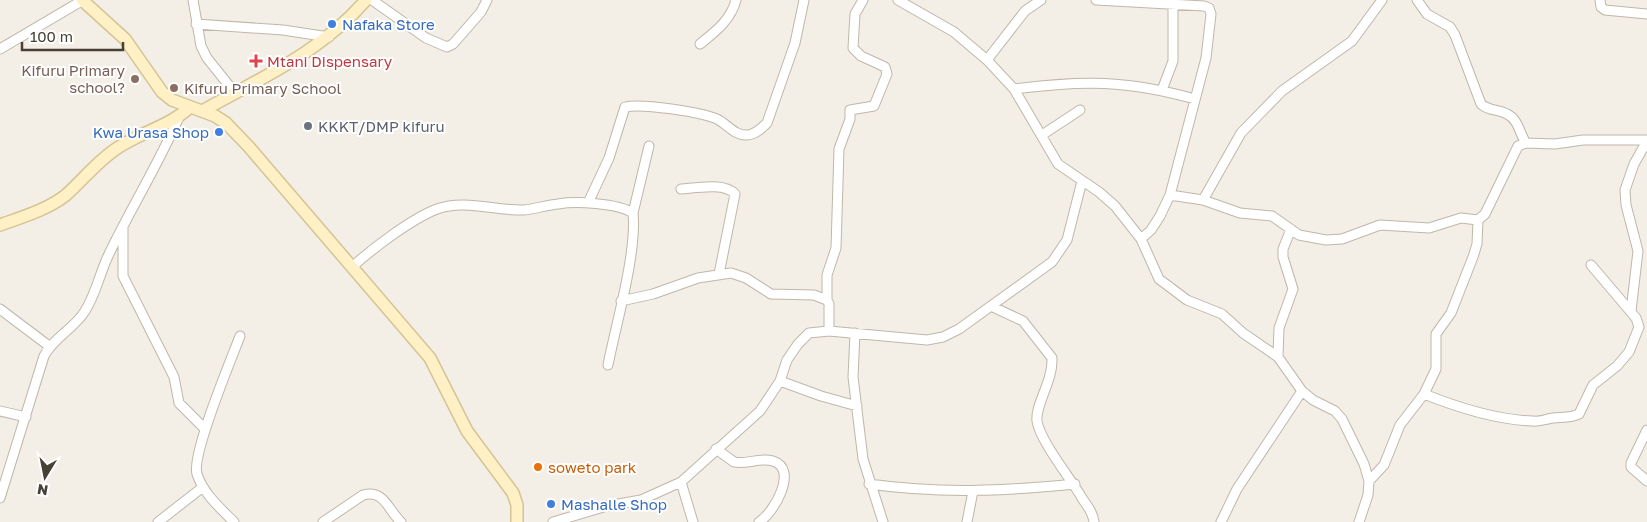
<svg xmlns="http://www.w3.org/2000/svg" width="1647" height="522" font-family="'Golos Text',sans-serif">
  <rect width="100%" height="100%" fill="#f3efe6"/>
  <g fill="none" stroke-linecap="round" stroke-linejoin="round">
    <defs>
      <path id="street" d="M193 0 201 46 207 58 235 93
        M372 0 426 38 447 47 453 44 481 12 487 0
        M898 0 954 32 987 60 1014 89 1058 164 1099 192 1115 206 1141 239 1159 279 1187 300 1222 314 1243 333 1278 357 1302 391 1313 400 1335 411 1342 419 1364 464 1369 481 1368 495 1359 522
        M1096 0 1204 6 1209 8 1211 14 1206 58 1170 195 1160 216 1151 230 1141 239
        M1417 0 1427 14 1450 27 1455 35 1481 104C1488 111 1498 109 1507 114 1519 120 1519 133 1526 143L1555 144 1583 140H1647
        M1600 0 1601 7 1605 10 1647 14
        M196 24 283 30 329 37
        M700 44C715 32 731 20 736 0
        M0 49 83 0
        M987 60 1025 11 1041 0
        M1014 89C1084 80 1126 80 1195 99
        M1162 90 1173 61V3
        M1042 135 1080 110
        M681 189C695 188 725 182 735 194L719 274
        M1170 195 1203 200 1240 213 1272 216 1299 235 1326 240 1342 239 1380 225 1429 228 1461 218 1478 220 1485 214 1518 146 1526 143
        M1203 200 1241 133 1282 91 1352 41 1382 0
        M588 203 609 158 625 107C642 103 701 112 717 119 727 124 735 136 747 135 755 135 762 128 767 123L795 43 804 0
        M633 213 649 146
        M123 228V276L174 377 179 403 205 429
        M352 267C372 249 411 219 437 209 465 199 495 211 524 210 535 209 547 205 558 204 576 201 617 203 633 213 637 253 616 324 608 365
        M827 300V275L836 248 839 149 850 119V110L874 106 887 74 885 67 861 56 853 48 855 14 863 0
        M621 301 653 294 698 278 731 273 746 278 771 294 814 295 827 300 829 304V331
        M993 307 1023 321 1052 358C1053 382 1035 404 1037 421 1040 441 1071 479 1082 498 1087 506 1093 512 1094 522
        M0 309 49 346
        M1631 311 1638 251 1626 205 1625 190 1634 164 1647 141
        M855 333 853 377 863 459 883 522
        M1278 357 1279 328 1293 289 1283 257V249L1291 229
        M780 381 821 396 857 406
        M1424 394C1459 408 1496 420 1533 421 1540 422 1546 419 1553 418 1562 417 1571 418 1579 414L1593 385 1617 366 1629 352 1639 327 1636 318 1591 265
        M0 411 26 417
        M1647 430 1631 463V467L1647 481
        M716 449 734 462C746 465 760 457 773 461 799 469 774 513 759 522
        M1369 481 1384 465 1400 425 1424 394 1436 369V334L1451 313 1473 257 1477 244 1478 220
        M681 482 693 522
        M869 484C941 494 1004 491 1075 484
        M0 498 44 356C54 337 74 329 85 311 96 294 100 272 109 254 131 208 158 165 179 117
        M158 522 203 487
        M234 522C220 508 203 493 197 474 191 455 231 360 240 336
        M323 522 363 495C384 489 388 510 401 522
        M553 522 607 506 641 500 681 482 760 411 780 381 787 360 798 344 809 333 829 331 927 340 943 337 959 329 1052 262 1067 240 1082 181
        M967 522 973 491
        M1221 522 1237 489 1302 391"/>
      <path id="secondary" d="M82 0 125 39 162 92 172 100 215 116 226 123 249 147 430 358 467 431 513 493 517 505V522
        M202 111C261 78 321 52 366 0
        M0 225C22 217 47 210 66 195 84 179 98 160 119 147 142 132 169 126 189 108"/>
    </defs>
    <!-- street casing -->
    <use href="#street" stroke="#bfb7a9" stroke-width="11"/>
    <!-- secondary casing -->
    <use href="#secondary" stroke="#d4c495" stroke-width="14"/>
    <!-- street -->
    <use href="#street" stroke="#fff" stroke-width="9"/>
    <!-- secondary -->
    <use href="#secondary" stroke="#fff1c5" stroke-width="11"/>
  </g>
  <!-- markers -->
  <g fill="#3f7fe0" stroke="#fff" stroke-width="2">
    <circle cx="332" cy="24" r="5"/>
    <circle cx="219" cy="132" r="5"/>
    <circle cx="551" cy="504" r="5"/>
  </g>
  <path fill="#e0444e" stroke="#fff" stroke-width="2" d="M253.5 53.5h5v5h5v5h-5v5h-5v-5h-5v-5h5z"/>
  <g fill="#8d6e63" stroke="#fff" stroke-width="2">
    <circle cx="135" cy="79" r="5"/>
    <circle cx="174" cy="88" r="5"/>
  </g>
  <circle fill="#6b7280" stroke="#fff" stroke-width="2" cx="308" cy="126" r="5"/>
  <circle fill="#e8710a" stroke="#fff" stroke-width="2" cx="538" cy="467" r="5"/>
  <g text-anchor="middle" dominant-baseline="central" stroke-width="4" stroke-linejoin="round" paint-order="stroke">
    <!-- shop labels -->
    <g font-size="15" fill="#366cbe" stroke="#fff" text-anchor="start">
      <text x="342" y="24">Nafaka Store</text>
      <text x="209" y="132" text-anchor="end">Kwa Urasa Shop</text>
      <text x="561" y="504">Mashalle Shop</text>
    </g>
    <!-- health labels -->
    <g font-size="15" fill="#be3a42" stroke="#fff" text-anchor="start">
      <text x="267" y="61">Mtani Dispensary</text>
    </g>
    <!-- education labels -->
    <g font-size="15" fill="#785e54" stroke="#fff" text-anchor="end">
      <text x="125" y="70">Kifuru Primary<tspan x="125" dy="17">school?</tspan></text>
      <text x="184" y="88" text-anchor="start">Kifuru Primary School</text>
    </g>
    <!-- worship labels -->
    <g font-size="15" fill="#5b616d" stroke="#fff" text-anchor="start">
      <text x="318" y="126">KKKT/DMP kifuru</text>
    </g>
    <!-- food labels -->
    <g font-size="15" fill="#c56008" stroke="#fff" text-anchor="start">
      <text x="548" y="467">soweto park</text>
    </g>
  </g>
  <!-- north arrow -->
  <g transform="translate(45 477) rotate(190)" stroke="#ffffff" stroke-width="4" paint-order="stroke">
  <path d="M0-4L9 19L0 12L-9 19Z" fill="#464035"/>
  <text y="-8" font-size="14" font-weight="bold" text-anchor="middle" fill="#464035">N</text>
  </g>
  <!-- scale -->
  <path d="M22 42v8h101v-8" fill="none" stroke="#464035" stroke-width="2.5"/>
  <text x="30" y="42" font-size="15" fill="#464035" stroke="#ffffff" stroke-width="4" paint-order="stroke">100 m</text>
</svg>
